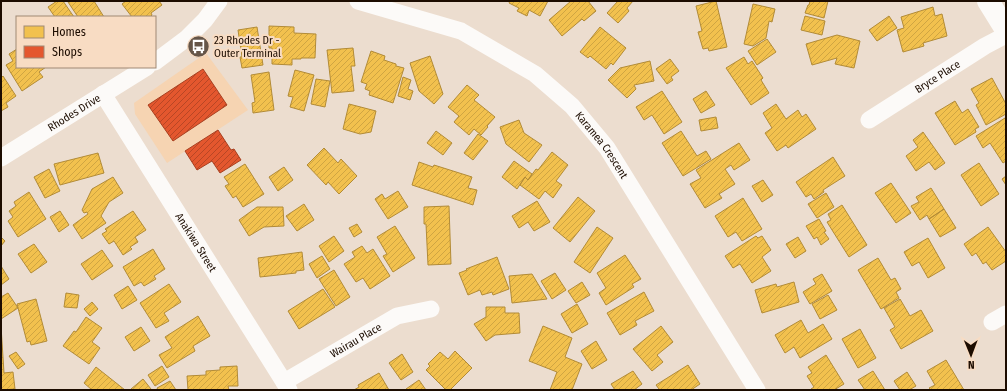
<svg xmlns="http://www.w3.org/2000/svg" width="1007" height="391" font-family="'Fira Sans Condensed',sans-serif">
  <defs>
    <pattern id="homes-hatch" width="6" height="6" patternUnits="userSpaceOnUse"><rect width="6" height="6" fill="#f2c14e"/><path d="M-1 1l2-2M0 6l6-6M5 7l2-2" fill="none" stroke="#cfa542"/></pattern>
    <pattern id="shops-hatch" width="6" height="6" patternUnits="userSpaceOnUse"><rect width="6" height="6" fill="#e4572e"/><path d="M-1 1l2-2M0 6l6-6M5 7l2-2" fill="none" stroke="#b84625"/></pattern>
  </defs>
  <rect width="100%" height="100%" fill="#ecddcf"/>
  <!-- built -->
  <path fill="#f6d4b2" d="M206 53 248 110 167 163 135 114 134 103Z"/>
  <!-- homes -->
  <path fill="url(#homes-hatch)" stroke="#b28b37" d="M57 1H63L74 17H55L48 7Z
    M70 1H94L104 17H78L68 2Z
    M126 1H159L162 5 151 13 152 15 150 17H132L122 4Z
    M510 1H548L540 16 529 10 527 16 517 11 519 8 509 3Z
    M571 1H588L596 11 584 21 582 19 562 36 549 20Z
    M618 1H633L627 8 629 11 618 23 607 13Z
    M716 1 727 47 709 51 708 48 703 49 698 32 702 31 696 6Z
    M810 1H828L824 18 805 13 808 5H809Z
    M753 4 775 9 772 22 769 21 766 38 753 46 744 44Z
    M933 7 935 16 942 14 947 36 923 43 924 46 903 52 897 30 904 28 901 17Z
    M805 16 825 21 822 35 801 30Z
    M889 16 897 28 877 41 869 30Z
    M269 26 294 27V33L316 34 315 58H301V59H292V65L272 64V48H269Z
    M257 27 263 65 242 68 240 57H242L238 30Z
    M600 27 626 48 613 65 611 63 606 69 590 56 588 58 580 52Z
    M837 35 860 41 854 68 835 64 837 58 812 65 806 44Z
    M767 39 776 52 757 65 748 51Z
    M353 48 355 66H351L354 91 332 93 327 50Z
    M17 49V67H46L39 72 43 77 22 91 6 65 13 61 9 54Z
    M371 51 385 56 384 60 396 64V66L404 68 393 103 369 95 370 91 365 89 367 84 361 82Z
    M430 56 443 94 434 104 419 91 410 63Z
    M744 57 748 64 752 61 763 78 761 80 769 93 751 105 726 68Z
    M670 59 679 71 671 77 673 80 667 84 656 69Z
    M650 61 654 81 634 85 636 89 627 98 608 80 620 68Z
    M295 70 314 75 304 111 290 107 293 97 288 96Z
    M269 72 274 110 253 113 252 103 255 102 251 75Z
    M3 76 16 96 6 103 8 107 1 111V78Z
    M403 77 411 80 408 89 413 91 410 100 398 96Z
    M992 78 1006 104V114L986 125 976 105 979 103 971 89Z
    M316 79 330 81 325 107 311 104Z
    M467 85 479 95 474 100 495 117 487 126 488 127 481 135 474 129 469 135 454 122 459 116 448 107Z
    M662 91 682 122 664 134 652 115 644 120 636 107Z
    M706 91 715 105 701 113 693 99Z
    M955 101 962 113 968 109 979 127 975 129 976 132 955 145 935 113Z
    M349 104 376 111 371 132 360 134 343 129Z
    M776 104 786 119 798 110 802 117 806 114 816 129 788 148 786 145 777 151 765 133 772 128 763 113Z
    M716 117 718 128 701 131 699 120Z
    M1005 118 1006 121V161L1003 163 990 143 983 148 976 136Z
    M519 120 524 133 542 145 529 162 506 144 500 127Z
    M436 131 452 143 443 155 427 143Z
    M681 131 697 156 706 151 711 159 683 176 662 143Z
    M923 132 945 163 935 170 929 162 916 171 906 156 918 147 913 140Z
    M478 134 488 141 473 160 464 153Z
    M739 143 750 160 734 170 731 165 725 169 735 184 719 194 722 198 705 208 690 184 701 178 696 170Z
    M324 148 338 163 341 159 357 176 339 194 328 182 326 185 307 165Z
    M552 152 568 165 556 181 562 185 553 198 545 191 539 199 520 185 525 177 528 180 536 169 538 170Z
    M98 153 104 173 60 185 54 164Z
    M833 157 845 176 823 190 824 192 814 199 811 194 806 197 796 182Z
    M514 161 532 174 528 180 525 177 517 189 502 177Z
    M419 162 433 167 434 165 472 177 468 188 477 190 473 205 412 185Z
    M979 163 999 194 981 206 961 175Z
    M245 164 264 194 243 207 236 196 233 198 225 186 229 184 224 177Z
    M284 167 293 180 278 191 269 177Z
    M49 169 60 191 45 198 34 177Z
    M1006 176V185L1002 179Z
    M113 177 123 193 109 202 101 216 106 223 82 239 73 225 88 214 87 212 84 213 82 210 92 189Z
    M763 180 773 195 762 202 752 186Z
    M891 183 911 213 896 223 875 193Z
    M931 188 944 209 929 219 927 215 920 220 911 206 919 202 916 197Z
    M398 191 408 207 388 219 375 199 382 194 385 199Z
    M29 192 46 219 18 237 8 221 13 217 9 211 16 206 14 202Z
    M826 193 834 207 817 218 808 204Z
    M578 197 595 211 570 242 553 228Z
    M743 198 762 229 742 241 736 232 728 237 715 216Z
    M537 201 550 222 534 231 528 222 519 228 512 216Z
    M304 204 314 220 297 231 286 216Z
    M842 205 867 245 849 257 827 222 831 220 828 214Z
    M449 206 451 264 428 265 426 224H424V207Z
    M257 207H283L284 226 264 227 249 236 239 220Z
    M944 209 956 228 940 237 929 219Z
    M60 211 69 225 59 232 50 217Z
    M133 211 146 230 135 237 138 242 130 247 132 249 123 255 114 241 109 244 102 234 107 231 105 229Z
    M819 219 826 231 824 232 829 239 821 245 817 237 814 239 806 226Z
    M357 224 362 232 354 237 349 228Z
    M395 226 415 258 393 272 383 256 387 254 377 237Z
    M597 227 613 238 590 273 574 262Z
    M988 227 1006 252V261L992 270 986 262 983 264 976 253 972 256 964 244Z
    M334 236 344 251 329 262 319 246Z
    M756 236 758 238 762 236 771 250 762 257 771 271 752 283 740 264 733 268 725 256Z
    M1 237 5 241 1 246Z
    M798 237 806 251 795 258 786 244Z
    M928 238 945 268 928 278 919 262 912 266 904 252Z
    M34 244 47 262 31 273 18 254Z
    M362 246 367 253 373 249 390 276 370 289 363 278 356 282 344 264 355 257 352 252Z
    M153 249 165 269 154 276 156 279 144 286 141 282 134 286 123 267Z
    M102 250 113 266 92 280 81 264Z
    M302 252 304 270 296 271V273L260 277 258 258Z
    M625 255 641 279 632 284 634 287 606 305 599 293 606 288 597 273Z
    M322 256 330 269 317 278 309 264Z
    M497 257 509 289 493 295 492 292 482 295 480 290 468 295 459 273 467 270 466 269Z
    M878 258 891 280 895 278 901 289 896 292 899 298 881 309 858 270Z
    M1 266 9 279 1 285Z
    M334 270 350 297 336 306 319 279Z
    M555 273 566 290 552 299 541 281Z
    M532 274 547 299 512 303 509 276Z
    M822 274 832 291 810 304 803 292 816 284 813 279Z
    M582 282 590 295 576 303 568 291Z
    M794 282 799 302 762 313 755 290 776 284 777 287Z
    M169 284 181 302 164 313 169 321 156 328 140 303Z
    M128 286 137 300 122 309 114 295Z
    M323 289 335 307 299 329 288 311Z
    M644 292 654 311 635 321 637 325 620 335 607 313Z
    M8 293 18 308 1 319V297Z
    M66 293 79 295 77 308 64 307Z
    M828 295 837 310 820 319 812 304Z
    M36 299 47 341 31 345 30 341 27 342 17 304Z
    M900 299 910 316 921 310 933 331 901 349 890 330 895 327 884 308Z
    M92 302 98 309 90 316 84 309Z
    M577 304 588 324 572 333 561 314Z
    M486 307H505V313H519L520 333 495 335 486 341 474 324 486 317Z
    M198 316 210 336 193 346 195 351 167 368 159 355 172 348 165 337Z
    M86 317 102 328 92 342 100 348 89 364 63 346 74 331 76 332Z
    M801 320 808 333 823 324 832 339 800 358 794 347 785 353 775 335Z
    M1 326 4 373 13 372 15 389 1 390Z
    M543 326 572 338 565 357 582 364 572 390H550L557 372 529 361Z
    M661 326 673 342 657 355 663 362 652 371 633 349Z
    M141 327 150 341 134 351 125 337Z
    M860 329 876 358 858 368 842 339Z
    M596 341 607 360 592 369 581 351Z
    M455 351 472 368 450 390H446L426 370 430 366 428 364 440 352 448 359Z
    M16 352 25 364 18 369 9 356Z
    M402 354 413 372 401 380 389 363Z
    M826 355 844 384 834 390H812L811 389 814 387 807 376 812 373 808 367Z
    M946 360 964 390H931L929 388 935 385 927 371Z
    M688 365 700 384 691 390H658L659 389 656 385Z
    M162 366 169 377 155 386 148 375Z
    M237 366 238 386H228L229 390H188L187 376 206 375V371L220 370V367Z
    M96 367 125 390H92L84 383Z
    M633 371 642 384 634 390H615L611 384Z
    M873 371 885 390H865L858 380Z
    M907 372 916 386 909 390H900L894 381Z
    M379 373 389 390H354L359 387 358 385Z
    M143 379 151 389 150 390H132L131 389Z
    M419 380 426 390H407L406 389Z
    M170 381 176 390H158L157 388Z"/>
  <!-- shops -->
  <path fill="url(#shops-hatch)" stroke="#a84020" d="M203 69 227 105 173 141 148 105Z
    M218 130 231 150 234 149 241 160 220 173 212 161 197 170 185 151Z"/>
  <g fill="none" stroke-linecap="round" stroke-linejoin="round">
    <!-- street -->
    <g stroke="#fcfaf8" stroke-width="17">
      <path id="s1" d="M358 1 461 31 535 74 572 106 607 148 757 390"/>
      <path d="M155 62 187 38 205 20 219 1"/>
      <path id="s2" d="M103 94 289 390"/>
      <path id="s3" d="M869 120 985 46 1006 35"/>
      <path id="s4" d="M1 158 147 67"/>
      <path d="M992 322 1006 314"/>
      <path id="s5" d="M284 382 397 316 431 309"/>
    </g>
    <!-- secondary -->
    <path stroke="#fcfaf8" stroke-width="22" d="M988 1 1006 30"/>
  </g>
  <!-- icons -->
  <defs>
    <symbol id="bus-disc" viewBox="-11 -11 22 22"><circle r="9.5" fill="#655548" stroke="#f8dcc3"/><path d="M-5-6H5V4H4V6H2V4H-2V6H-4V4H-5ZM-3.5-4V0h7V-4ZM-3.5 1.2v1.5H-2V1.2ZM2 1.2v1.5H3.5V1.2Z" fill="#fff"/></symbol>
  </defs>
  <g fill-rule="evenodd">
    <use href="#bus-disc" x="186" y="34" width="25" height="25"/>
  </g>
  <g text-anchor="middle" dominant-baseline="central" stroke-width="4" stroke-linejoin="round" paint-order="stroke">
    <!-- poi labels -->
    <g font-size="11" fill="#1c0c00" stroke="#f8dcc3" text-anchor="start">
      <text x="214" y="40">23 Rhodes Dr -<tspan x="214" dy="13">Outer Terminal</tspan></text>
    </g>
    <!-- street labels -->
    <g font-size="11" fill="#1c0c00" stroke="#f8dcc3">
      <text stroke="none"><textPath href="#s3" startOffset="81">Bryce Place</textPath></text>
      <text stroke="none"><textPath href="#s4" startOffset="86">Rhodes Drive</textPath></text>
      <text stroke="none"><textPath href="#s1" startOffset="291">Karamea Crescent</textPath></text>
      <text stroke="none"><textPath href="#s2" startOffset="175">Anakiwa Street</textPath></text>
      <text stroke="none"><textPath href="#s5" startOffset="83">Wairau Place</textPath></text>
    </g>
  </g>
  <!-- border -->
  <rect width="1007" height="391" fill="none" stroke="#1c0c00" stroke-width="4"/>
  <!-- legend -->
  <rect x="16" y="16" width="140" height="52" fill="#f8dcc3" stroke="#a08975"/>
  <rect x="24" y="26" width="20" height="12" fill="#f2c14e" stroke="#a08975"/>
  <text x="52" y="36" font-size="12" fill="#1c0c00">Homes</text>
  <rect x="24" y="46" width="20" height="12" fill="#e4572e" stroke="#a08975"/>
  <text x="52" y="56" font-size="12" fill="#1c0c00">Shops</text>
  <!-- north arrow -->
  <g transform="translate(971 355) rotate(179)" stroke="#f8dcc3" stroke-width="3" paint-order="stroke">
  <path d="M0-3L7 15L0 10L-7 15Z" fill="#1c0c00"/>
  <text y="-6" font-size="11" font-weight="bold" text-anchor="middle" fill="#1c0c00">N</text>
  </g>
</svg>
